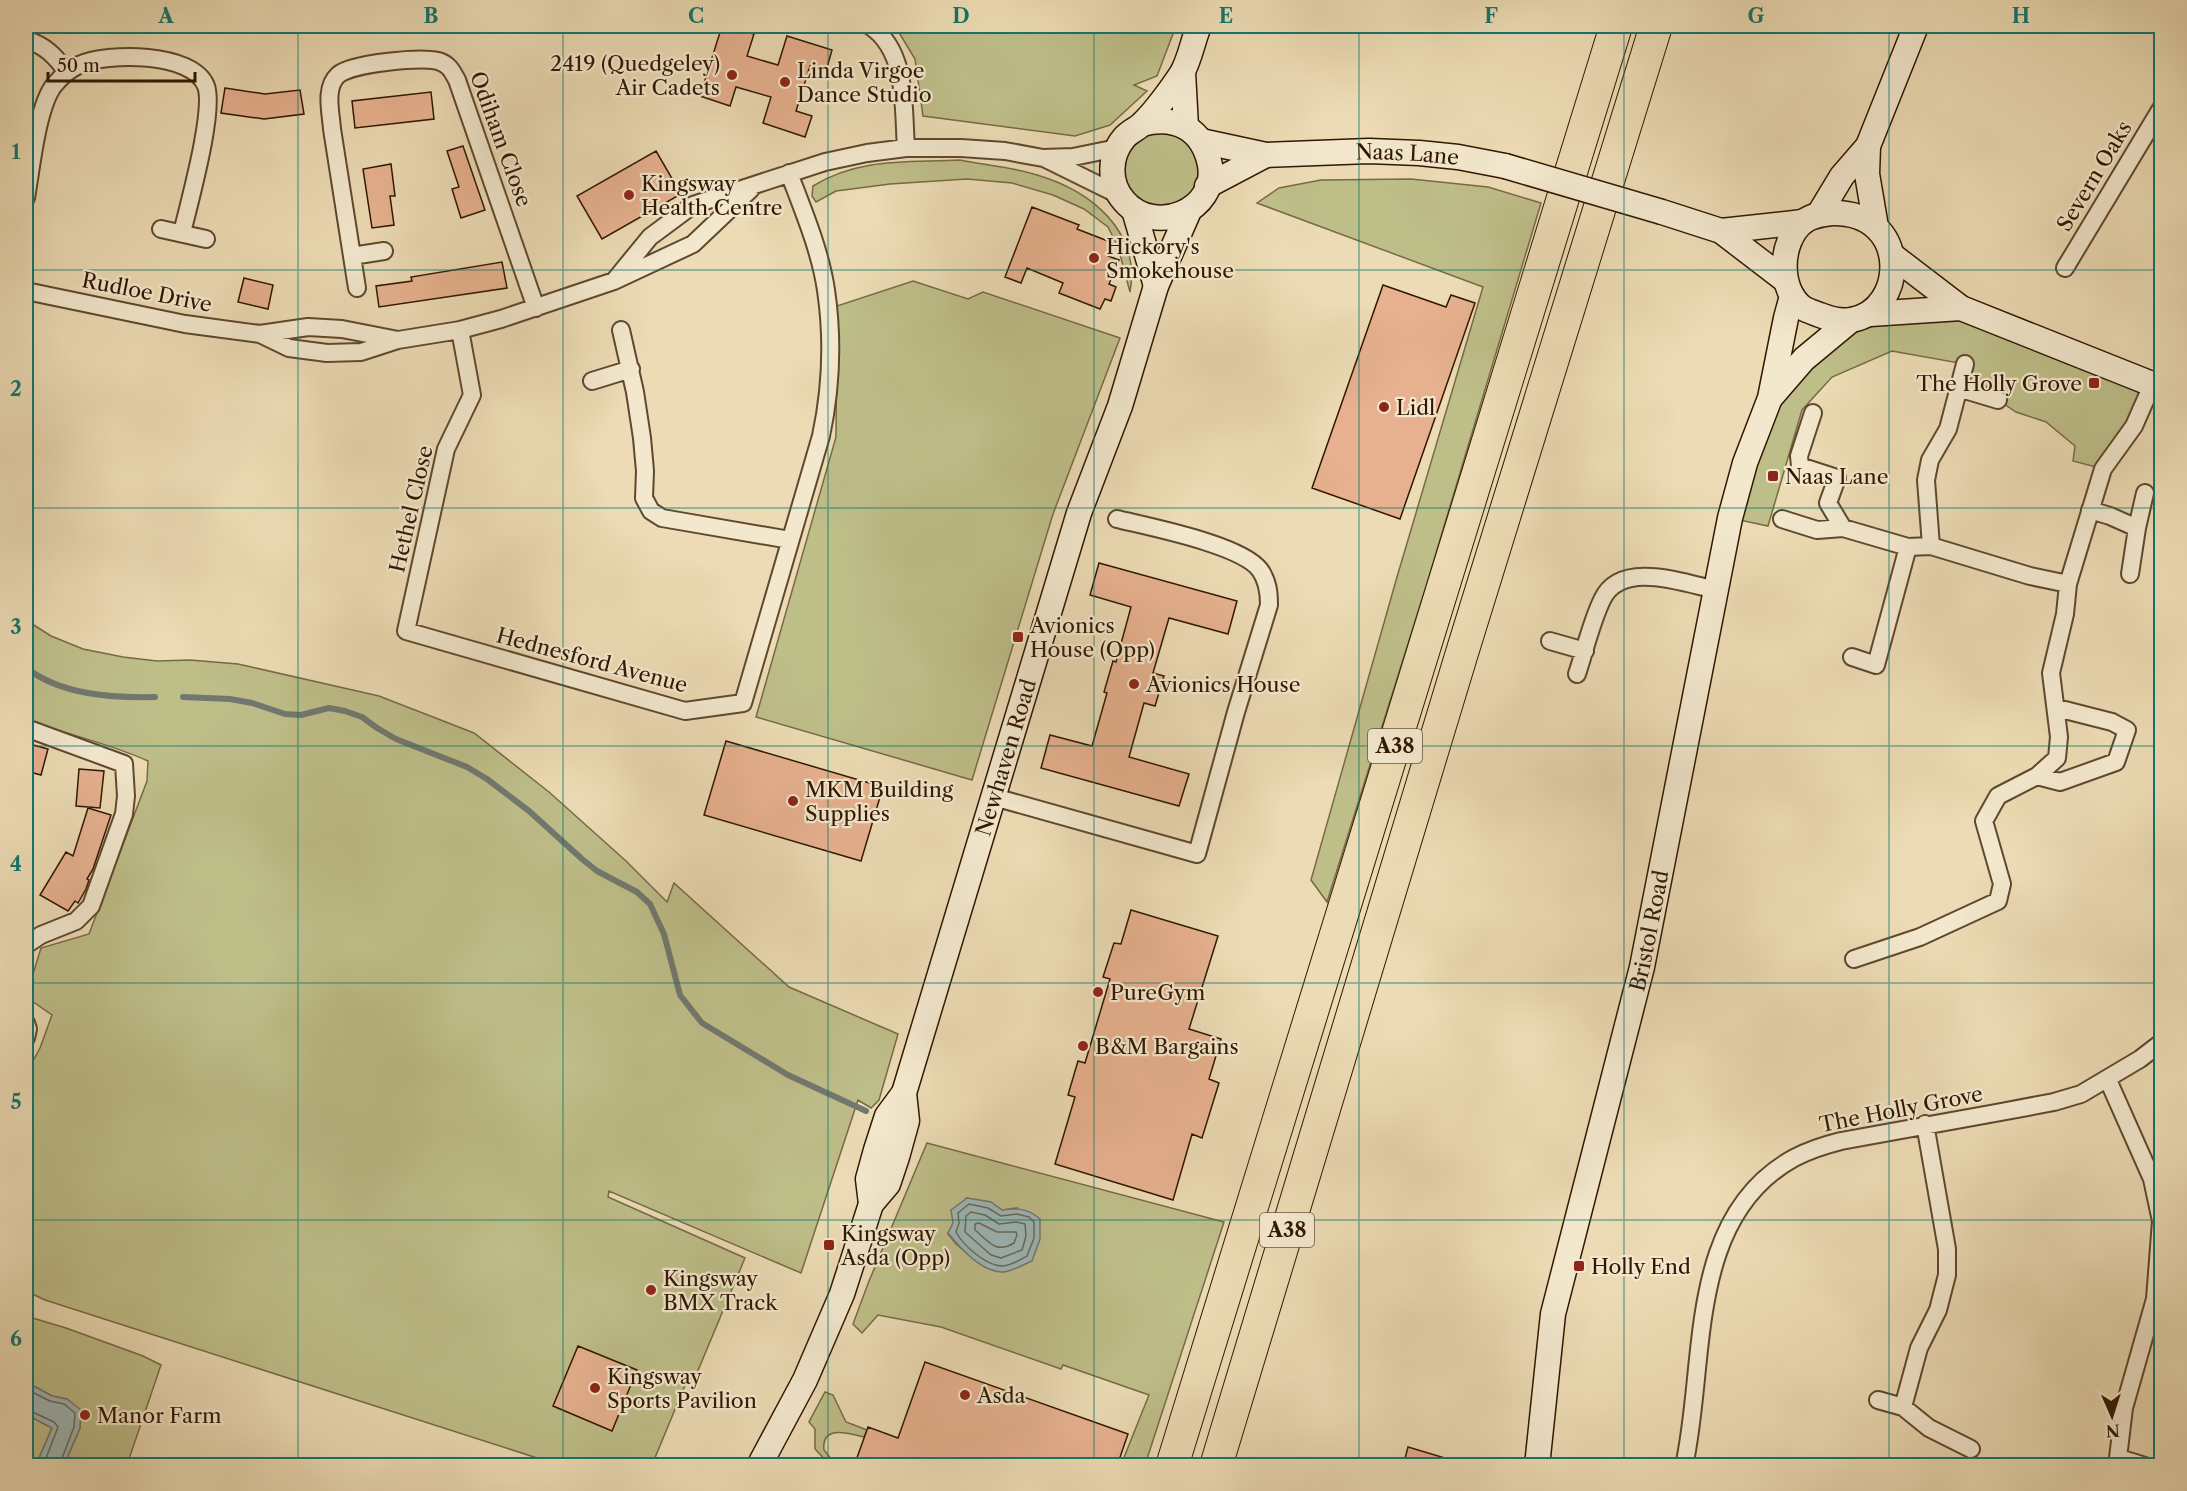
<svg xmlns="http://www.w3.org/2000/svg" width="2187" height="1491" font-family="'Libre Caslon Text',serif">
  <rect width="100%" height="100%" fill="#ecdbb4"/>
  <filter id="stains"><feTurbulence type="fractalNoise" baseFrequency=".00333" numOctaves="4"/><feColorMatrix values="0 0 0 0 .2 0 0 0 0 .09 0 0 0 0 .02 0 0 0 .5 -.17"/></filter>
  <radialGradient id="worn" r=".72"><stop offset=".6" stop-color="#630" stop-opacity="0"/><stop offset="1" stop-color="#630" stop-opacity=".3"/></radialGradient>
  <!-- green -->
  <path fill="#bebe89" stroke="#776a45" stroke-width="1.5" fill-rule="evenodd" d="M895 26H969L990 32 993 26H1176L1157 76 1134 85 1147 91 1110 125 1075 136 923 116 915 59Z
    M1125 170a37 37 0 1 1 74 0a37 37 0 1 1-74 0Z
    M960 160C985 165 1012 167 1037 175 1091 191 1141 231 1130 292L1118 247 1108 227 1084 209 1053 195 1012 183 967 179 890 184 836 191 816 202 812 196 813 186C860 157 908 163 960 160Z
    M1411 179 1488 187 1541 203 1427 583 1327 902 1311 880 1397 577 1483 287 1257 203 1279 188 1321 180Z
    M913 281 968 299 983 292 1120 338 1053 514 972 780 756 717 836 437 837 306Z
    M1961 308 2152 385 2103 469 2073 461 2075 446 2046 422 2016 412 1998 400 1962 389 1965 364 1892 351 1832 377 1802 410 1768 526 1730 518 1770 398 1851 320Z
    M26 620 51 636 83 649 123 657 157 661 190 660 238 664 379 696 474 733 549 792 626 861 667 902 674 883 789 987 898 1034 879 1100 871 1108 858 1100 801 1273 609 1191 608 1197 745 1258 694 1380 688 1378 652 1465H559L45 1300 26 1291V1074L40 1048 52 1015 26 997 41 948 89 934 147 781 148 761C108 743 66 734 26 720Z
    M927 1143 1224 1222 1145 1465H1121L1149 1395 1063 1365 1061 1369 941 1327 878 1315 862 1333 853 1324 869 1281ZM966 1198 990 1202 1002 1210 1017 1208 985 1267 956 1244 948 1234Z
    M26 1316 66 1328 143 1356 161 1365 127 1465H64L80 1428 67 1399 52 1396 26 1382Z
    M825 1392 833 1395 846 1422 867 1430 864 1437C848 1433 821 1425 824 1450L836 1465H830L815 1449V1429L809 1422Z
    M26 1414 52 1428 36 1465H26Z"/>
  <!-- water -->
  <path fill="#9db8b8" stroke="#71786f" stroke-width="1.5" d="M967 1198 991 1202 1002 1210C1017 1208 1028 1208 1040 1219V1239L1032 1261C1024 1264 1010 1273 1001 1272 981 1271 960 1248 948 1233L953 1223 951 1210Z
    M26 1382 52 1396 67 1399 81 1410 80 1428 64 1465H36L52 1428 26 1414Z"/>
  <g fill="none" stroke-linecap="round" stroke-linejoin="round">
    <!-- shore -->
    <path stroke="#66685c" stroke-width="1.5" d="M969 1204 988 1208 1001 1216 1017 1214 1029 1217 1034 1222V1238L1027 1256C1020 1260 1008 1267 1001 1266 985 1265 963 1245 956 1232L959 1223 958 1213Z
      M971 1212 985 1215 999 1224 1016 1222 1025 1224 1026 1236 1022 1250 1001 1258 991 1255 965 1232 966 1216Z
      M979 1223 997 1232H1016L1017 1235 1014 1243C996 1254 989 1242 975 1230V1224Z
      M26 1389 50 1401 64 1404 75 1413 74 1427 59 1466
      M26 1409 54 1422 58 1427 43 1466"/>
    <!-- stream -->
    <path stroke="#71786f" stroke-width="6" d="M26 668C62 695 111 698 155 697
      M183 697 230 699 252 703 285 714 301 715 329 708 345 711 362 717 377 728 396 739 467 767 487 779 529 811 582 859 597 871 637 892 650 904 664 934 680 995 702 1023 788 1075 866 1111"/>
  </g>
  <!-- building -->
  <path fill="#e7b18f" stroke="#301701" stroke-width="1.5" d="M722 26 754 34 747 56 778 65 787 36 832 50 826 71 810 66 796 111 812 116 805 137 763 123 771 97 736 87 730 106 700 96Z
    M225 88 265 94 300 90 304 114 264 119 221 113Z
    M431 92 434 119 355 128 352 101Z
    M463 146 485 210 461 218 452 189 459 187 447 151Z
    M656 151 681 194 602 239 577 196Z
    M391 164 395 196H390L394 225 372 228 363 169Z
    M1032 207 1079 225 1077 229 1113 243 1108 256 1119 260 1109 284 1116 287 1111 301 1105 299 1100 309 1059 293 1063 283 1027 268 1021 283 1005 277Z
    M502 262 507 288 379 307 376 286 412 281 411 277Z
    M244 278 273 285 268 309 238 302Z
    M1383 285 1446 307 1451 295 1475 303 1400 519 1312 488Z
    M1099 563 1237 601 1228 634 1169 618 1153 673 1164 676 1155 706 1144 703 1129 757 1189 774 1179 806 1041 768 1050 735 1092 746 1107 693 1104 692 1113 661 1116 662 1131 607 1090 595Z
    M726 741 883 787 861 861 704 815Z
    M26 743 48 749 41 775 26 771Z
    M79 769 104 771 100 808 76 806Z
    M88 808 111 815 93 869 87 879 89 880 86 889 78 903 75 901 68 911 40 895 66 852 73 856Z
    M1131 910 1218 936 1189 1029 1221 1039 1209 1079 1219 1083 1202 1138 1192 1134 1173 1200 1055 1164 1075 1097 1068 1095 1078 1061 1085 1063 1110 979 1103 977 1114 943 1121 944Z
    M578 1346 637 1370 612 1431 553 1406Z
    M925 1362 1128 1434 1117 1466H854L868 1427 898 1438Z
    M1408 1447 1455 1461V1466H1403Z"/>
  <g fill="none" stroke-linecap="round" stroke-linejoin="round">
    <defs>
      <path id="street" d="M870 26C908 51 903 108 906 148
        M26 40C45 45 55 56 67 72
        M1046 159 1119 195
        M26 198C31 171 37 105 55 84 61 77 70 69 79 65 107 52 193 52 206 86 215 111 189 203 182 233
        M161 229 206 239
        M352 256 384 251
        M2065 268 2162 107
        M614 281 650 237 693 205 825 162 867 153 906 148H961L1005 151 1043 158 1073 157 1117 148
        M357 288 332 129C331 113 324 88 338 75 352 63 420 57 438 61 449 64 452 71 457 80L536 308
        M26 291 185 324 260 334 308 327 342 329 398 340
        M460 330 472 395 446 449 406 631 685 711 743 703 821 436C831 389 833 338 826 290 820 250 803 210 789 173
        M621 330 635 392 642 438 645 471 644 498 651 511 662 518 790 540
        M260 334 289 348 327 353 361 352 398 340 460 330 501 319 614 281 693 244 751 189
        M592 381 631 369
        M1958 388 1998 400
        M1813 413 1799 456 1800 466 1837 478 1828 503 1843 528
        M2090 510 2110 516 2137 528
        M1782 519 1817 530 1843 528 1908 547 1931 546 2030 576 2068 584
        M1931 546 1926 480 1930 460 1948 429 1965 364
        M2130 574 2137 528 2145 493
        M1550 641 1585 651
        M1852 657 1876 665 1908 547
        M1577 674C1585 650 1591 623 1602 600 1620 559 1684 583 1716 590
        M26 728 124 764 126 796 124 814 91 906 76 921 41 935 26 945
        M2037 776 2060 782 2116 762 2127 730 2112 722 2057 708
        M994 797 1197 854 1236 712 1269 605C1269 593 1268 581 1260 570 1242 545 1150 527 1117 519
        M1854 959 1920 937 1998 901 2002 884 1984 821 1998 796 2037 776 2057 758 2059 737 2051 673 2065 614 2068 584 2103 469 2134 426 2152 385
        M26 1023 28 1029 26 1038
        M2108 1080 2152 1179 2161 1221 2155 1299 2124 1408 2117 1466
        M1878 1400 1903 1407 1929 1428 1971 1449
        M1903 1407 1919 1348 1938 1310 1947 1275V1249L1925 1124
        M2119 1458 2145 1466
        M1684 1466C1707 1363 1685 1218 1794 1158 1809 1150 1825 1145 1841 1141L2001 1112 2054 1102 2081 1094 2140 1059 2162 1042"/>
      <g id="secondary">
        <path d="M1183 72 1186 127"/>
        <path d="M1142 124C1176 115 1203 129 1210 165 1218 210 1155 237 1124 201 1108 183 1109 156 1124 138 1129 132 1137 129 1142 124 1154 113 1173 87 1182 73 1190 59 1193 40 1199 26"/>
        <path id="s1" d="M1201 141 1266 155 1369 151 1419 153 1458 157 1505 166"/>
        <path d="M1207 186 1266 155"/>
        <path d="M1134 210 1156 286"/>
        <path d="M1662 212 1721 231 1785 280"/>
        <path d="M1833 213C1911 212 1907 311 1851 320 1840 322 1830 319 1820 315 1815 313 1808 311 1803 308 1778 290 1779 242 1803 222 1812 215 1823 214 1833 213Z"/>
        <path d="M1819 214 1842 176 1868 146"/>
        <path d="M1876 227 1867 174 1868 146 1916 26"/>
        <path d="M1721 231 1803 222"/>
        <path d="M1893 256 1961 308 2162 388"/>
        <path d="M1870 314 1961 308"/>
        <path d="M1772 396 1804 359 1851 320"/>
        <path d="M871 1204 888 1184 897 1157 907 1121 904 1093"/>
        <path id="s2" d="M759 1466 805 1380 842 1294 871 1204 868 1179 876 1150 887 1116 904 1093 1079 513 1120 406 1156 286 1189 211"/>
        <path id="s3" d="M1537 1466 1553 1314 1642 967 1730 518 1745 463 1770 398 1786 318 1792 296"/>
      </g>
      <path id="highway" d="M1172 1466 1616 26
        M1216 1466 1461 656 1656 26"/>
    </defs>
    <!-- street casing -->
    <use href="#street" stroke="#5f482e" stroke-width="20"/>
    <!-- secondary casing -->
    <use href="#secondary" stroke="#301701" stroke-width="27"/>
    <!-- highway casing -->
    <use href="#highway" stroke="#301701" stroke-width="34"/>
    <!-- street -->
    <use href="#street" stroke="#f3e8ce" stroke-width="16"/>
    <!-- secondary -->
    <use href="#secondary" stroke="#f3e8ce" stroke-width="24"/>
    <!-- highway -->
    <use href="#highway" stroke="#ecdbb4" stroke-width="32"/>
    <defs>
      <path id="secondary-bridge" d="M1505 166 1662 212"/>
    </defs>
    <!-- secondary-bridge casing -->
    <use href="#secondary-bridge" stroke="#301701" stroke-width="27" stroke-linecap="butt"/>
    <!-- secondary-bridge -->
    <use href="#secondary-bridge" stroke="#f3e8ce" stroke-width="24"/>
  </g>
  <!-- grid -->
  <path fill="none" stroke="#0f766e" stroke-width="1.5" stroke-opacity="0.55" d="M298 26V1466M563 26V1466M828 26V1466M1094 26V1466M1359 26V1466M1624 26V1466M1889 26V1466M26 270H2162M26 508H2162M26 746H2162M26 983H2162M26 1220H2162"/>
  <!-- markers -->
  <g fill="#8f2418" stroke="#f3e8ce" stroke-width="2">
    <circle cx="732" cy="75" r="6"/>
    <circle cx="785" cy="82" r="6"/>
    <circle cx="629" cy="195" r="6"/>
    <circle cx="1094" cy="258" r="6"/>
    <rect x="2088" y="377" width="12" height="12" rx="3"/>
    <circle cx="1384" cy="407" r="6"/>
    <rect x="1767" y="470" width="12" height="12" rx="3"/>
    <rect x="1012" y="631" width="12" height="12" rx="3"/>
    <circle cx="1134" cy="684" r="6"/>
    <circle cx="793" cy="801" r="6"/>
    <circle cx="1098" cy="992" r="6"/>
    <circle cx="1083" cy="1046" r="6"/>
    <rect x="823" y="1239" width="12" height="12" rx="3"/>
    <rect x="1573" y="1260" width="12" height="12" rx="3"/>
    <circle cx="651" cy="1290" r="6"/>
    <circle cx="595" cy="1388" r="6"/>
    <circle cx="965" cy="1395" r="6"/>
    <circle cx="85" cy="1415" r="6"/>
  </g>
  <g text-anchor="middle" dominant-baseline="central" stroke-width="4.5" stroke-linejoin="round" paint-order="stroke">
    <!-- shield labels -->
    <g fill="#f3e8ce" stroke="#6a563e" stroke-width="1.5">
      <rect x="1368" y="729" width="54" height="34" rx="4.5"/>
      <rect x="1260" y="1213" width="54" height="34" rx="4.5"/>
    </g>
    <g font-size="20" font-weight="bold" fill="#301701">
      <text x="1395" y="746">A38</text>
      <text x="1287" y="1230">A38</text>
    </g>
    <!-- poi labels -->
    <g font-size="21" fill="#301701" stroke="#f3e8ce" text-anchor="start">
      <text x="720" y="63" text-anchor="end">2419 (Quedgeley)<tspan x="720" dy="24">Air Cadets</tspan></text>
      <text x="797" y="70">Linda Virgoe<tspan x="797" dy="24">Dance Studio</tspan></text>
      <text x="641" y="183">Kingsway<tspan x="641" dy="24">Health Centre</tspan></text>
      <text x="1106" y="246">Hickory's<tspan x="1106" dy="24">Smokehouse</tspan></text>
      <text x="2082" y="383" text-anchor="end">The Holly Grove</text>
      <text x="1396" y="407">Lidl</text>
      <text x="1785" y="476">Naas Lane</text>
      <text x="1030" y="625">Avionics<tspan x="1030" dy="24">House (Opp)</tspan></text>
      <text x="1146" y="684">Avionics House</text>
      <text x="805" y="789">MKM Building<tspan x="805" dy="24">Supplies</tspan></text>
      <text x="1110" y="992">PureGym</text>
      <text x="1095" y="1046">B&amp;M Bargains</text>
      <text x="841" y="1233">Kingsway<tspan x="841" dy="24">Asda (Opp)</tspan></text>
      <text x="1591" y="1266">Holly End</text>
      <text x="663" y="1278">Kingsway<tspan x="663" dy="24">BMX Track</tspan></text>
      <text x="607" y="1376">Kingsway<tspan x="607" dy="24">Sports Pavilion</tspan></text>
      <text x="977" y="1395">Asda</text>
      <text x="97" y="1415">Manor Farm</text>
    </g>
    <!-- street labels -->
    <g font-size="21" fill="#301701" stroke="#f3e8ce">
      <text transform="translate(501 139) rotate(70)">Odiham Close</text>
      <text stroke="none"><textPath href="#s1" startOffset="208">Naas Lane</textPath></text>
      <text transform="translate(2094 176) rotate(-59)">Severn Oaks</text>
      <text transform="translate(147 292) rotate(11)">Rudloe Drive</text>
      <text transform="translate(411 509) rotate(-77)">Hethel Close</text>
      <text transform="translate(592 660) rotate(15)">Hednesford Avenue</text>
      <text stroke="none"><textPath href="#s2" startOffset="756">Newhaven Road</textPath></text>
      <text stroke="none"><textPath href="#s3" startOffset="548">Bristol Road</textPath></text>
      <text transform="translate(1901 1109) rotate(-11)">The Holly Grove</text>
    </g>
  </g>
  <!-- margin -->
  <rect width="2187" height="1491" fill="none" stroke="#ecdbb4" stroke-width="66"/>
  <!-- north arrow -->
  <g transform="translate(2112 1416) rotate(177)" stroke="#f3e8ce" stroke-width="4.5" paint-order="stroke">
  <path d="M0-4.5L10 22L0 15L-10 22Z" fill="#301701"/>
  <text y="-9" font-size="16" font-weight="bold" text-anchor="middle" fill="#301701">N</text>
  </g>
  <!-- scale -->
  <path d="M48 72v9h147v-9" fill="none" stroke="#301701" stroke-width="3"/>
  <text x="57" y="72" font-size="18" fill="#301701" stroke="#f3e8ce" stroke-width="4.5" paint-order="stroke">50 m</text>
  <rect x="33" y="33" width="2121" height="1425" fill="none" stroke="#0f766e" stroke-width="2"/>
  <g font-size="20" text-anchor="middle" font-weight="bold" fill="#0f766e">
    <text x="166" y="23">A</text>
    <text x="431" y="23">B</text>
    <text x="696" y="23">C</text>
    <text x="961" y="23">D</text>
    <text x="1226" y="23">E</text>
    <text x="1491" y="23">F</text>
    <text x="1756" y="23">G</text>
    <text x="2021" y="23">H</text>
    <text x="16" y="159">1</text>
    <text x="16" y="396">2</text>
    <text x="16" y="634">3</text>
    <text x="16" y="871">4</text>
    <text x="16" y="1109">5</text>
    <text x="16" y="1346">6</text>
  </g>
  <rect width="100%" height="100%" filter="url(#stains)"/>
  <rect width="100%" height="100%" fill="url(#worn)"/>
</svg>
